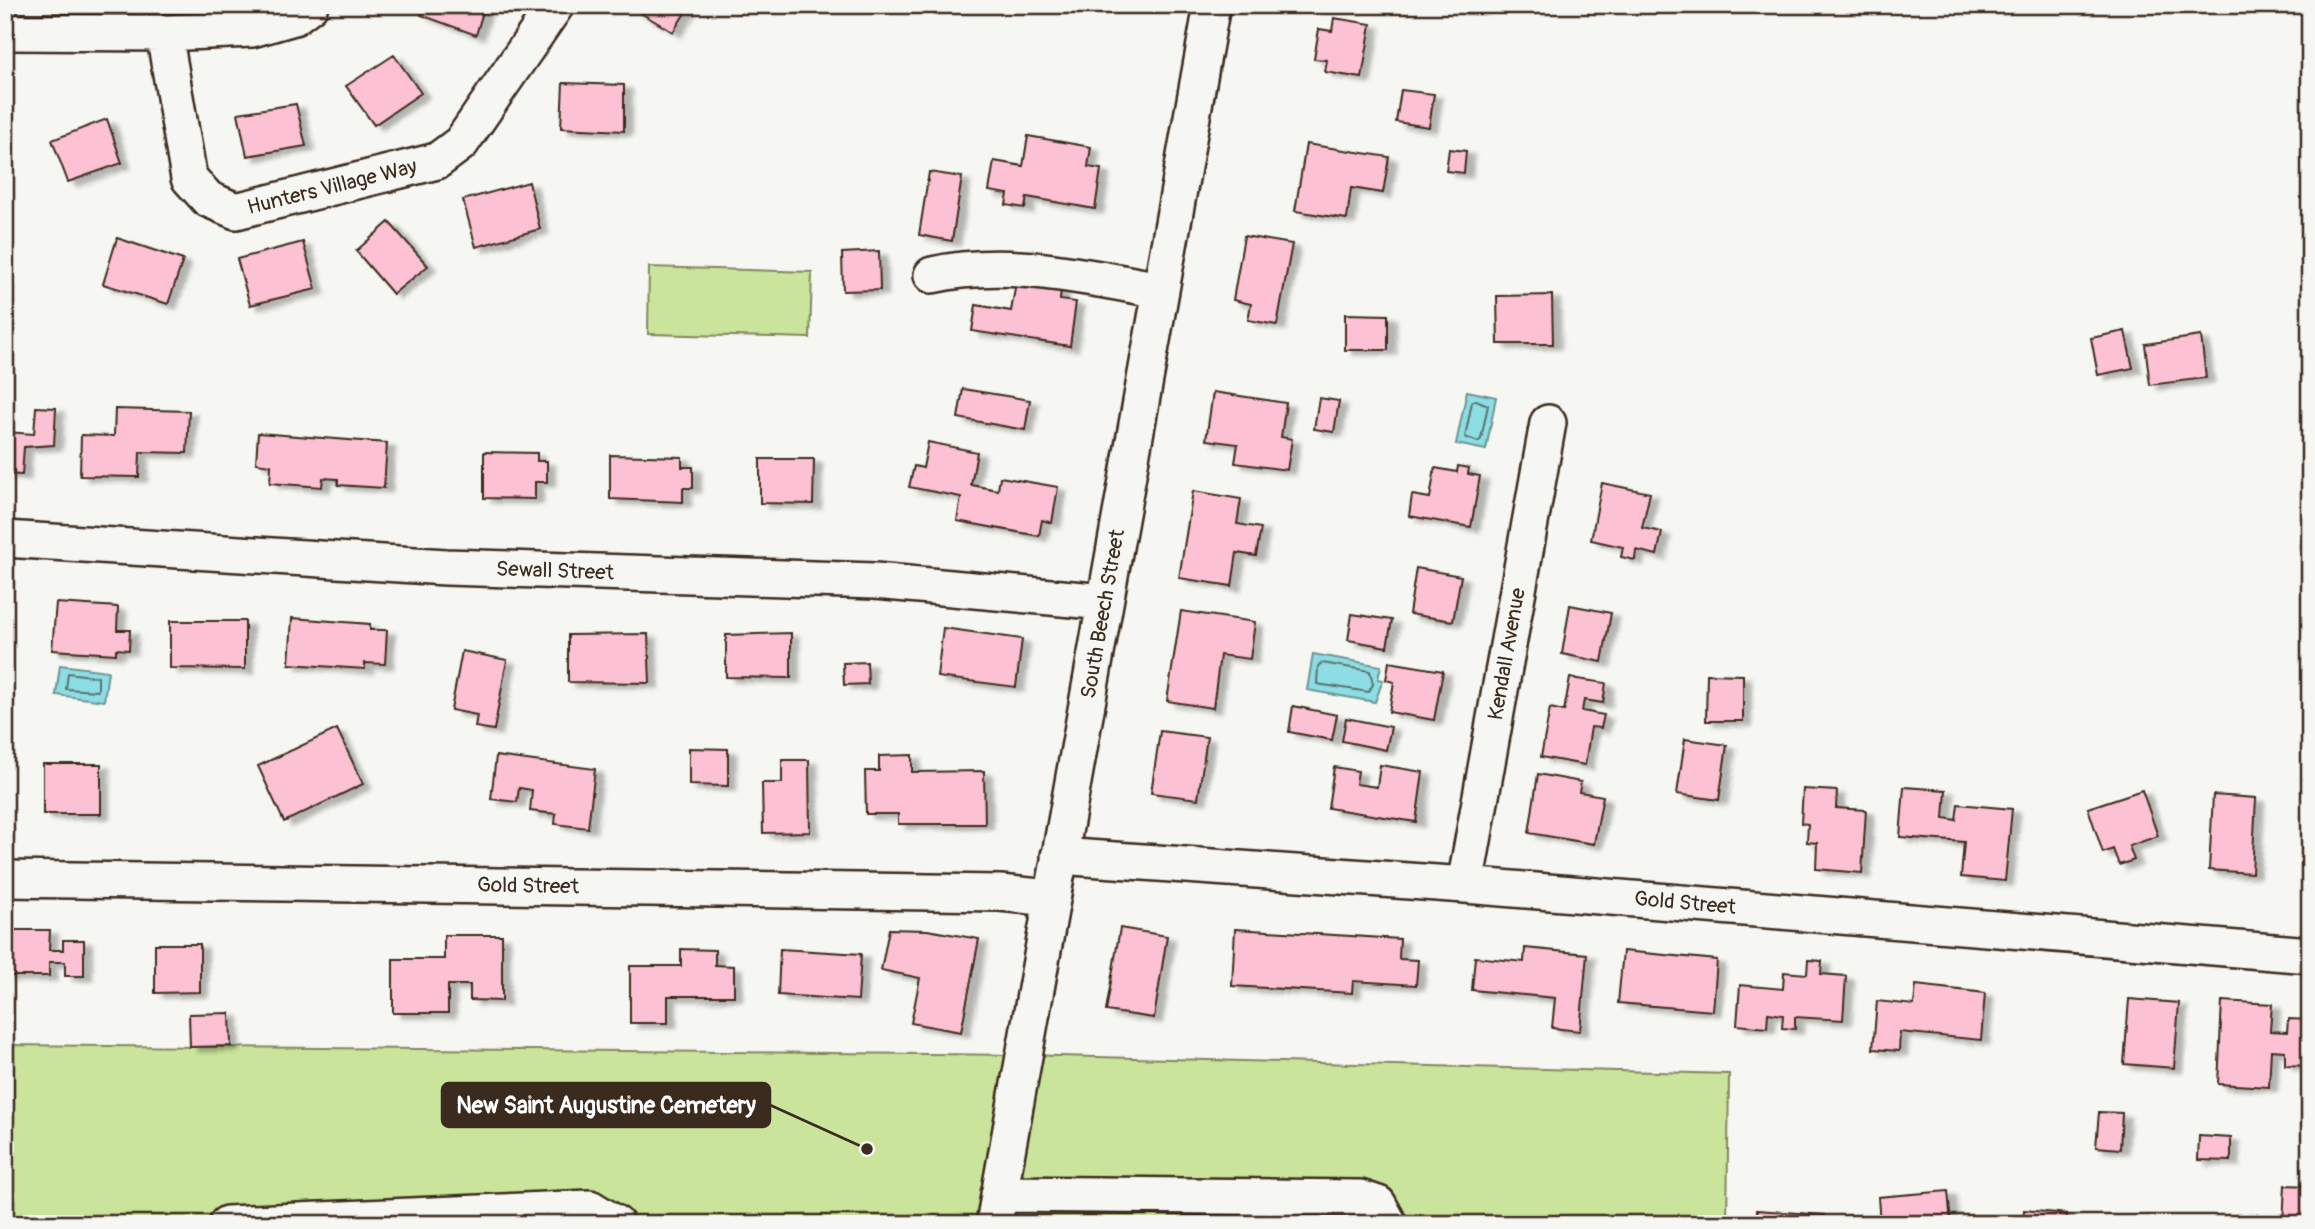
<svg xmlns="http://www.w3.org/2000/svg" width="2315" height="1229" font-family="Pangolin,sans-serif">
  <defs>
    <filter id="shadow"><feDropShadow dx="8" dy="4.5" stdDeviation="2" flood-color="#0004"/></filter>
  </defs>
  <rect width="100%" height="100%" fill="#f6f6f2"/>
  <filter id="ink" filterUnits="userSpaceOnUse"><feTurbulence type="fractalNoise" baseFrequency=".0143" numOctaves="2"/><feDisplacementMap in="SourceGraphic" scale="14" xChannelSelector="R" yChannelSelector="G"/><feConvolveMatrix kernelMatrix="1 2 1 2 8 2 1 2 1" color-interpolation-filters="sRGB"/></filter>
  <g filter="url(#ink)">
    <!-- green -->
    <path fill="#cae49b" stroke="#82875c" stroke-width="2" d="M649 267 812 272 810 338 648 334Z
      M5 1045 1023 1055 1729 1074 1727 1224H5Z"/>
    <!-- water -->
    <path fill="#8cdde4" stroke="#6c9595" stroke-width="2" d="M1467 391 1496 397 1486 450 1456 444Z
      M1313 654 1381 666 1378 679 1383 680 1375 702 1307 690Z
      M60 665 108 671 104 701 56 695Z"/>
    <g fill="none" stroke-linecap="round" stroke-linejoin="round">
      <!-- shore -->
      <path stroke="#5b726d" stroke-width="2" d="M1476 400 1488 405 1481 439 1478 442 1465 437 1472 402Z
        M1322 663 1370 671 1373 684 1369 692 1317 684 1318 666Z
        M68 673 98 677V691L66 689Z"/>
    </g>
    <!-- building -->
    <path fill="#fcc2d3" stroke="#3b2a1e" stroke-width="2" filter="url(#shadow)" d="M424 5H485L476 35 421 15Z
      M627 5H690L673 32Z
      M1334 18 1371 24 1362 78 1325 72 1327 60 1314 59 1319 29 1332 31Z
      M394 55 421 93 374 125 346 86Z
      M563 83 624 85V131L561 128Z
      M1401 90 1434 94 1429 127 1396 122Z
      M296 104 306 146 247 156 238 113Z
      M107 119 122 163 68 182 52 140Z
      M1028 136 1091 147 1088 167 1101 169 1095 209 1027 197 1025 208 1006 205 1008 194 989 191 994 161 1023 166Z
      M1306 144 1389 157 1383 193 1351 188 1347 219 1295 211Z
      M1449 149 1466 151 1464 173 1446 171Z
      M929 172 962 177 952 241 919 235Z
      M529 182 540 229 476 247 463 200Z
      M389 222 428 266 393 294 356 251Z
      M1244 236 1292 244 1277 325 1248 320 1251 304 1233 300Z
      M117 238 183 260 168 304 103 284Z
      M303 242 316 289 250 305 237 259Z
      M879 251 880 290 843 291 842 253Z
      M1016 283 1061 290 1060 300 1076 302 1070 346 972 331 976 305 1011 311Z
      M1552 295 1553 344H1498L1497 296Z
      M1345 314 1388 315V350H1345Z
      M2125 331 2133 368 2098 375 2091 338Z
      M2201 336 2206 378 2150 385 2145 344Z
      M963 389 1030 400 1025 430 958 418Z
      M1213 392 1286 403 1281 437 1292 439 1287 470 1235 463 1238 444 1206 440Z
      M1319 398 1339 401 1334 432 1314 429Z
      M36 407 56 408 54 445 24 447 22 475 5 474V432L34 434Z
      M115 409 189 411 187 453 140 452 139 477 80 476 81 435 114 436Z
      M258 433 387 443 384 488 338 485V479L323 478 322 487 270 483 271 465 256 463Z
      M928 442 977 452 971 485 998 490 1000 477 1058 487 1052 523 1042 520 1039 536 957 521 961 497 909 487 914 466 923 468Z
      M484 452 537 453V461H547V482H535V499L484 498Z
      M610 455 682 457V467H693V488H683V502L610 499Z
      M760 459H814L813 504 760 503Z
      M1458 466 1469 468 1468 474 1480 476 1471 527 1409 516 1412 495 1430 498 1435 468 1457 472Z
      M1602 483 1650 493 1642 528 1662 532 1657 555 1636 550 1635 560 1621 557 1623 547 1591 540Z
      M1193 491 1241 499 1237 524 1261 528 1256 556 1237 553 1232 586 1179 578Z
      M1416 568 1461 576 1453 621 1409 614Z
      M56 603 118 607 117 630H130L129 650 116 649V654L52 650Z
      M1570 605 1611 613 1602 662 1562 654Z
      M1181 611 1255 622 1250 659 1220 655 1213 708 1167 701Z
      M1352 614 1392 620 1387 647 1348 640Z
      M292 618 370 624V630H387L385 664 365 663V669L289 664Z
      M170 621H245V669L170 668Z
      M943 628 1022 639 1016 687 937 677Z
      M791 633V678L726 677V635Z
      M648 634 650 683 568 682V635Z
      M462 651 507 660 494 730 475 727 477 715 451 710Z
      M867 662 868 684 844 685 843 663Z
      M1389 662 1443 671 1434 720 1389 712 1394 682 1386 680Z
      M1707 674 1743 675V721H1706Z
      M1570 678 1606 683 1603 703 1584 700 1582 711 1604 715 1601 728 1591 727 1585 765 1541 757 1550 708 1564 711Z
      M1293 706 1337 715 1332 740 1289 732Z
      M1346 718 1391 727 1386 750 1342 741Z
      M337 729 363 784 284 822 258 766Z
      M1160 731 1207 737 1198 799 1151 793Z
      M1685 739 1727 745 1719 800 1677 794Z
      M689 748 728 749V786L689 785Z
      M912 755V772L984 771 985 824H898V814H866L865 771H879V756Z
      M496 756 595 769 588 828 555 824 556 814 530 811 532 790 519 788 517 802 491 799Z
      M782 760H809L810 832 763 833 762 783H782Z
      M43 764H101V814H43Z
      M1380 765 1423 772 1416 822 1328 808 1334 767 1358 771 1356 784 1377 787Z
      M1538 774 1581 782 1579 792 1603 796 1594 844 1529 833Z
      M1904 787 1946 790 1944 818 1956 820 1958 804 2012 809 2005 881 1961 877 1964 842 1900 837Z
      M1803 789 1837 791 1836 808 1866 810 1862 873 1816 869 1817 843 1807 842 1808 824 1801 823Z
      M2142 790 2158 836 2129 846 2134 860 2119 865 2113 849 2103 853 2088 808Z
      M2213 795 2256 798 2252 873 2209 870Z
      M1120 928 1167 936 1154 1018 1106 1011Z
      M889 929 927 930 979 939 961 1032 911 1023 920 978 881 970Z
      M1235 929 1400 939 1399 959 1418 960 1416 985 1353 981 1352 993 1232 986Z
      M5 930H50L49 950H63V940H84V976H65V962H49V976H5Z
      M444 935H502V1001L470 1000V985H448V1013H393V959H444Z
      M155 944H200V992L155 993Z
      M1525 948 1587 954 1580 1031 1552 1028 1555 998 1472 990 1475 957 1524 962Z
      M681 949 715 950V965L734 966V996H668V1023H630V966H681Z
      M780 949 861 954 858 1000 778 995Z
      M1623 951 1717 960 1713 1011 1618 1003Z
      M1808 960 1822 961 1821 974 1846 976 1843 1020 1795 1017V1029L1782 1028 1783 1015 1768 1013 1767 1028 1737 1025 1740 985 1783 989 1784 972 1807 974Z
      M1916 985 1985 993 1981 1040 1900 1032 1899 1051 1873 1049 1877 1001 1914 1005Z
      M2129 999 2179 1003 2174 1068 2124 1064Z
      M2222 1001 2272 1004 2270 1031 2287 1032 2288 1019 2310 1020V1066L2285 1065V1051L2271 1050 2269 1087 2218 1084Z
      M230 1013 231 1046 190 1047 189 1014Z
      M2099 1112 2122 1113 2120 1149 2096 1147Z
      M2199 1136 2231 1138V1161L2198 1160Z
      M2285 1185 2310 1186V1224H2283Z
      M1948 1191 1951 1224H1880L1878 1197Z
      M1757 1210 1824 1215 1823 1224H1756Z
      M2024 1210 2067 1214 2066 1224H2023Z
      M2087 1220 2135 1224H2086Z"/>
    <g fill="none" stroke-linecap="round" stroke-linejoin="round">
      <defs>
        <path id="minor" d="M5 32 164 33 252 29 294 17 310 5
          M164 33 189 178 208 199 236 211 437 161 461 143 556 5
          M932 275C1007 258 1086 277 1161 290
          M5 539 446 567 875 581 1105 602
          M1059 856 1465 885 2310 955
          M5 879 1000 893 1051 898
          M1465 885 1548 423
          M999 1194 1360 1198 1378 1204 1389 1224
          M227 1224 590 1208 616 1224
          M994 1224 1212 5"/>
      </defs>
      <!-- minor casing -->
      <use href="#minor" stroke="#3b2a1e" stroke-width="40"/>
      <!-- minor -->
      <use href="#minor" stroke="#f6f6f2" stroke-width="35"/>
    </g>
  </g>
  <g text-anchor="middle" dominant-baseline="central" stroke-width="6" stroke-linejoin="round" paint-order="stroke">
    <!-- street labels -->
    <g font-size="21" fill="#3b2a1e" stroke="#f6f6f2">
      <text transform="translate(332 187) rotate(-14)">Hunters Village Way</text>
      <text transform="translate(555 571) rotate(2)">Sewall Street</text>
      <text transform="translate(1103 614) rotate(-80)">South Beech Street</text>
      <text transform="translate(1507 654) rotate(-80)">Kendall Avenue</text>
      <text transform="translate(528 886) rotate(1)">Gold Street</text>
      <text transform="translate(1685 903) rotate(5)">Gold Street</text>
    </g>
  </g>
  <!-- callouts -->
  <path fill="none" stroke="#3b2a1e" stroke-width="2.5" d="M867 1149L770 1105"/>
  <circle fill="#3b2a1e" stroke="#f6f6f2" stroke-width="2.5" cx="867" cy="1149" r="7"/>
  <rect fill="#3b2a1e" stroke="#3b2a1e" stroke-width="2.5" x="442" y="1083" width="328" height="44" rx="7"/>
  <g font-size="23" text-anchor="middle" font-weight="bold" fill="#fff">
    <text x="606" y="1113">New Saint Augustine Cemetery</text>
  </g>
  <!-- margin -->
  <rect width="2315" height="1229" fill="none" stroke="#f6f6f2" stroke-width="28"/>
  <rect x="14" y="14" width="2287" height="1201" fill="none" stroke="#3b2a1e" stroke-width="2.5" filter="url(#ink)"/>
</svg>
